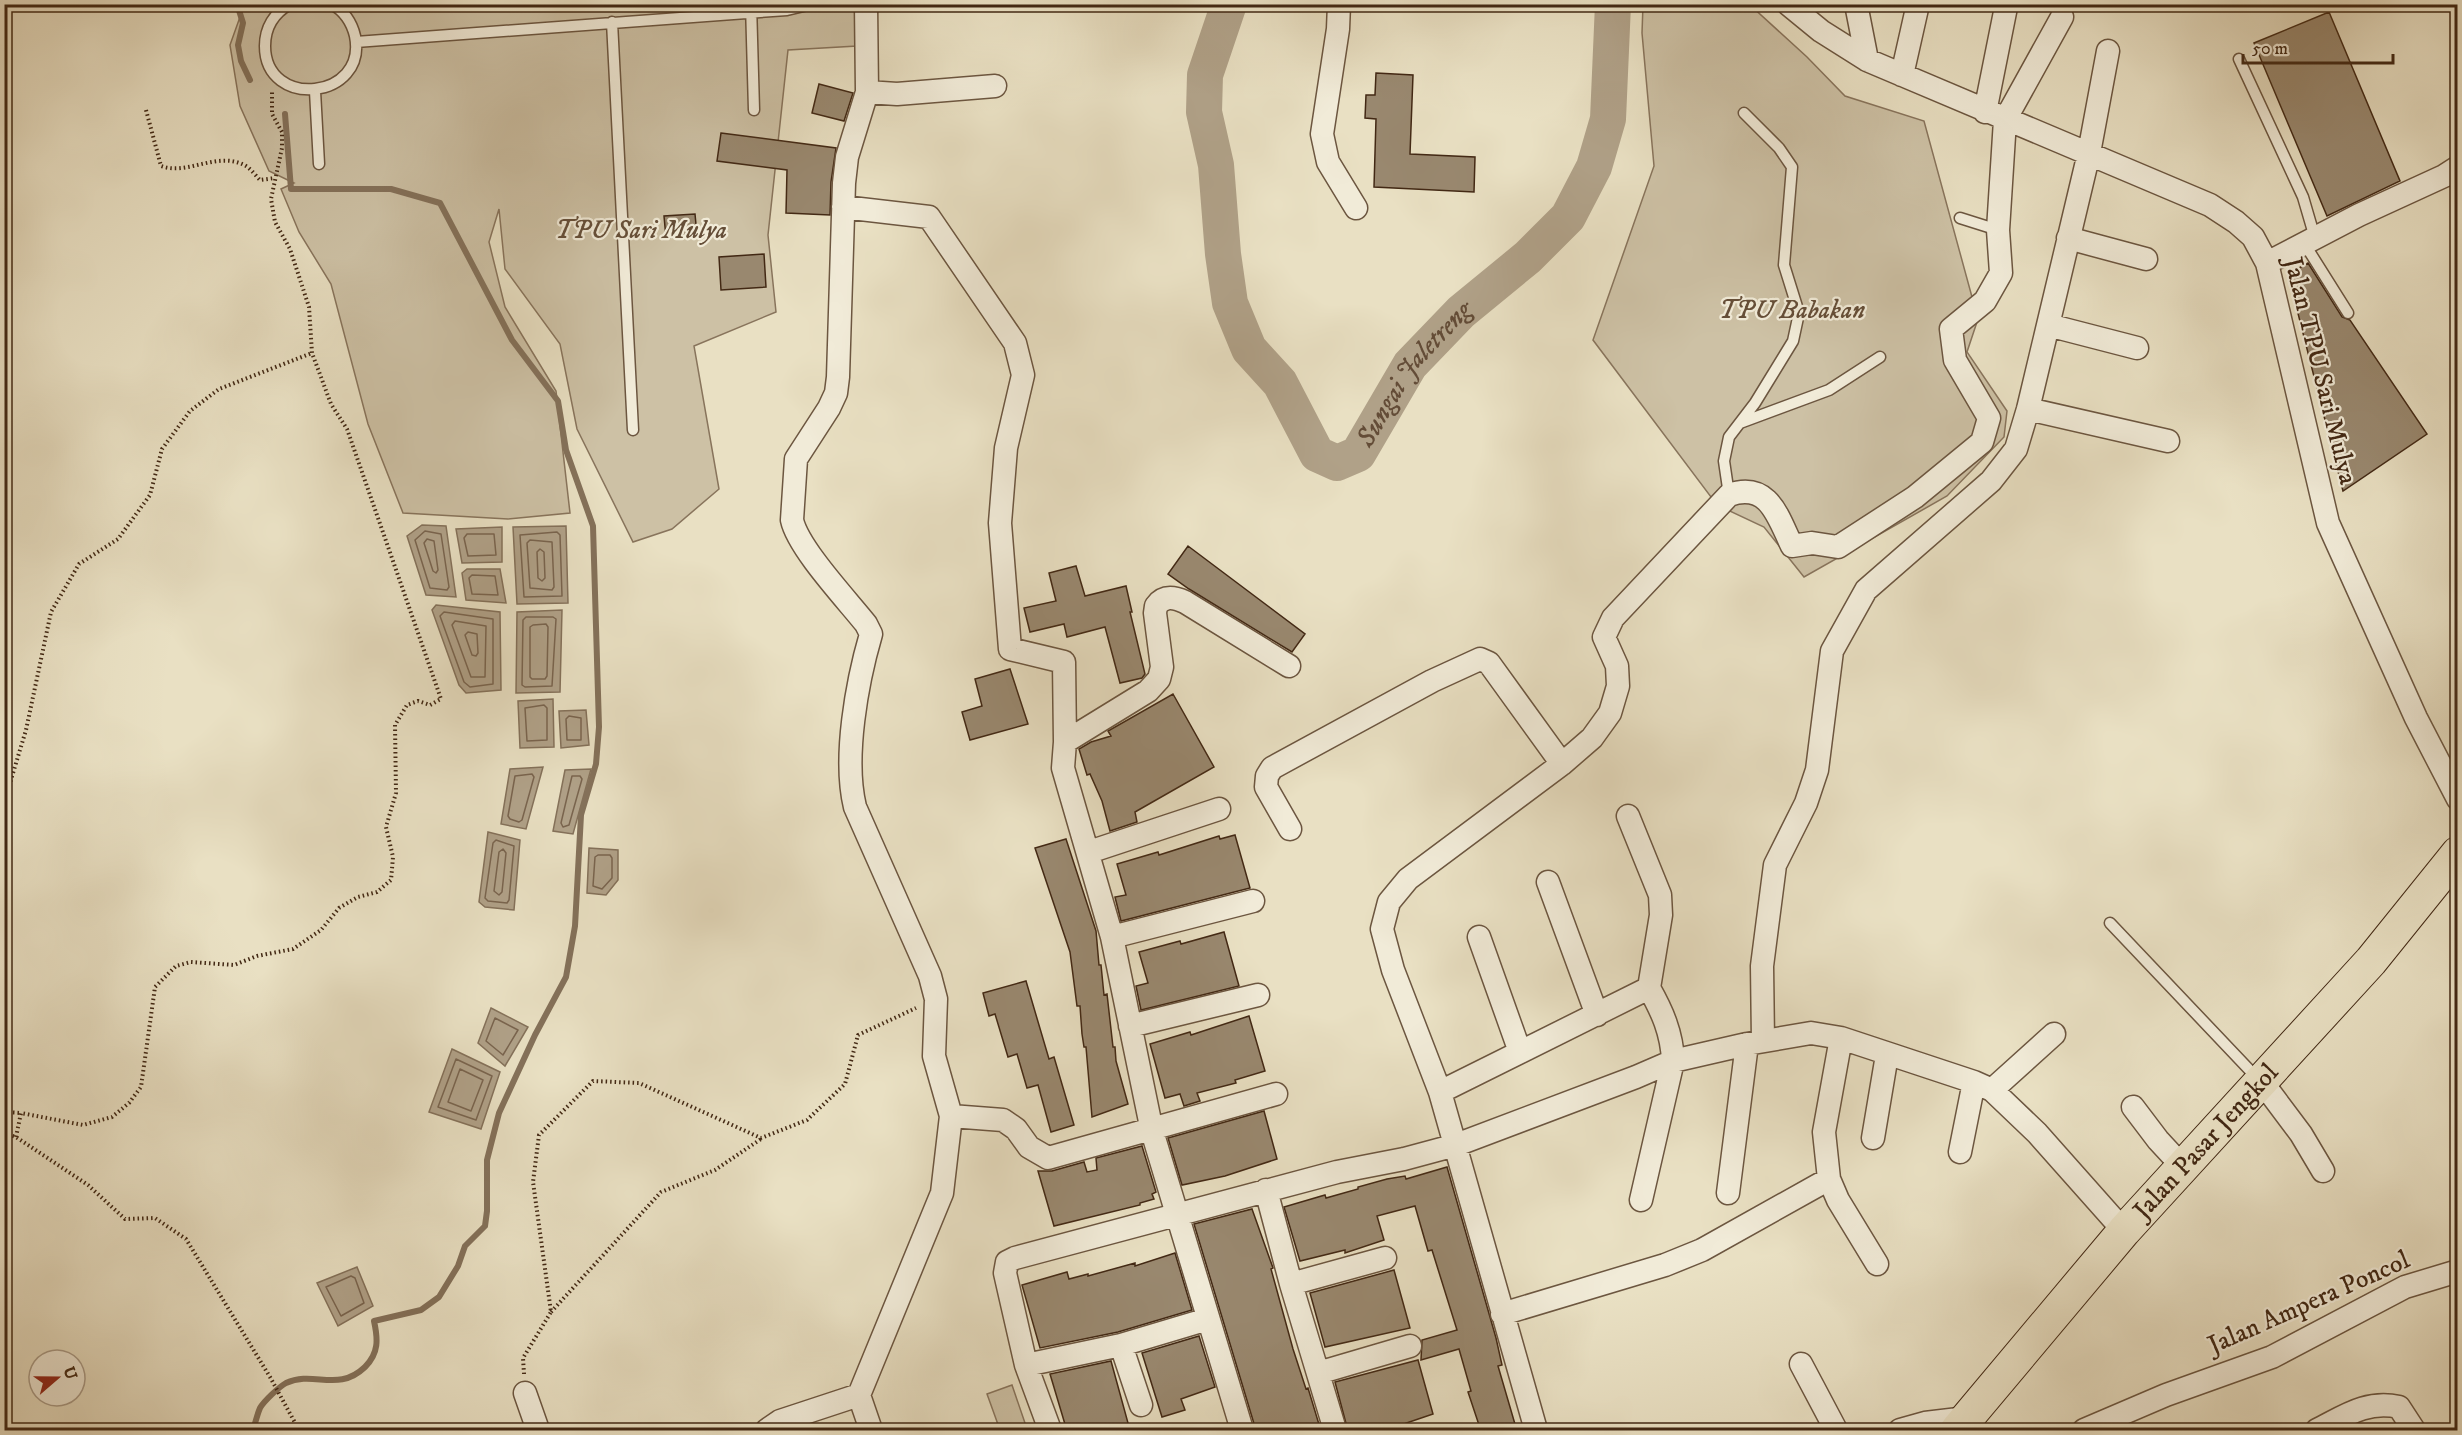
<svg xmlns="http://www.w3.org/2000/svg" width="2462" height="1435" font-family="'IM FELL DW Pica',serif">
  <rect width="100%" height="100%" fill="#e9e0c3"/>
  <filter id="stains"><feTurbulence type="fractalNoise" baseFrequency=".00333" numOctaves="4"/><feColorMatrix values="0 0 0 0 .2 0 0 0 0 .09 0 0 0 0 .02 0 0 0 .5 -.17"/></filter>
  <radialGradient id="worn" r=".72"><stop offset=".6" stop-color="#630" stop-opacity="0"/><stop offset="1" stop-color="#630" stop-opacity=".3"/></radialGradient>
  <!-- green -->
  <path fill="#cdc1a5" stroke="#88745c" stroke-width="1.5" d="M237 5H855L857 46 788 50 768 235 776 312 694 346 719 489 672 529 633 542 577 429 560 344 505 269 499 209 489 242 505 307 556 391 570 513 508 519 403 513 368 424 331 284 299 232 281 189 294 183 269 171 240 106 230 45 240 17Z
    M1643 5H1750L1807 57 1845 96 1924 121 1978 319 1967 352 2007 411 2004 437 1947 496 1804 577 1764 527 1717 505 1593 340 1654 166 1642 33Z
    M1012 1385 1026 1426 1013 1430H1000L987 1394Z"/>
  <!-- water -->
  <path fill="#b0a188" stroke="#84715a" stroke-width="1.5" d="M422 525 446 526 456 597 426 595 407 536Z
    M566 526 568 603 517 604 513 527Z
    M502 527V562L462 563 456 529Z
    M467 569H500L506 603 466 600 462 573Z
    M436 605 500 612 501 690 466 693 459 685 432 610Z
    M562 610 560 692 516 693 517 612Z
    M553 699 554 747 520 748 518 701Z
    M586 710 589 745 561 748 559 711Z
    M543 767 526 829 501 824 510 769Z
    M591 769 573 834 553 831 565 770Z
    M488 832 520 840 514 910 485 907 479 902Z
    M589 848 618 850V880L606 895 587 893Z
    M491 1008 528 1027 505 1066 478 1043Z
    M452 1049 500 1072 481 1129 429 1112Z
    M357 1267 373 1306 338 1326 317 1283Z"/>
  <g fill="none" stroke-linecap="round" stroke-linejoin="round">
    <!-- shore -->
    <path stroke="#79644e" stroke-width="1.5" d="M425 531 441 534 449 587 447 590 430 588 415 540Z
      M557 532 560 535 562 596 524 597 520 535Z
      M467 534H494L496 555 468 556 464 538Z
      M427 539 434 541 438 570 436 573 433 571 424 543Z
      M530 540 552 542 554 587 552 590 530 588 527 543Z
      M540 549 544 552 545 578 542 581 538 578 537 552Z
      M472 575 495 576 498 595 472 594 469 578Z
      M444 612 493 619V684L470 687 464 682 440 616Z
      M526 617H553L556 619 552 686 525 687 522 685 523 620Z
      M455 621 486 626 485 677H471L452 625Z
      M533 625 546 624 548 627 547 676 545 679H532L530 677V627Z
      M468 632 477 634 478 653 476 656 472 655 465 635Z
      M544 705 547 708V740L527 741 525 708Z
      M569 716 581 718V740H567L566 719Z
      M532 774 534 777 522 820 519 822 510 819 508 816 515 776Z
      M572 776H580L582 779 569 825 563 827 561 823Z
      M496 840 514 846 509 900 507 903 488 901 485 898 493 843Z
      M503 849 506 853 502 892 499 895 494 891 499 852Z
      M598 855H610L612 858V878L602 889 593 886 595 857Z
      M495 1018 518 1030 503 1055 486 1041Z
      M456 1059 492 1076 476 1120 438 1107Z
      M460 1069 483 1080 471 1111 448 1102Z
      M351 1276 355 1278 364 1303 341 1316 326 1287Z"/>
    <!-- stream -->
    <path stroke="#84715a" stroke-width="6" d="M237 4 243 23 238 45 241 61 250 80
      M253 1430C255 1424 257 1415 260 1408 264 1401 279 1387 286 1383 314 1370 338 1393 365 1367 379 1353 378 1339 374 1321L421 1310 439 1297 458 1266 465 1246 485 1226 487 1211V1160L499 1113 535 1035 566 977 575 926 581 815 596 764 599 727 593 526 566 450 558 401 512 340 440 203 391 189H291L285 114"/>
    <!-- river -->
    <path stroke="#b0a188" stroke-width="36" id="s1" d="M1229 4 1205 75 1204 112 1216 165 1223 254 1230 303 1249 349 1280 383 1317 454 1337 463 1358 454 1410 365 1461 312 1528 257 1568 217 1594 167 1608 119 1613 4"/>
  </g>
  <!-- building -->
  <path fill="#99886f" stroke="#422814" stroke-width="1.5" d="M2329 12 2400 181 2327 216 2254 43Z
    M1376 73 1413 75 1410 154 1475 157 1474 192 1374 187 1376 119 1365 118 1366 95H1375Z
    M819 84 853 93 844 121 812 113Z
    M721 133 836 148 831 182 830 215 786 213 787 170 717 161Z
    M695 214 697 235 666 238 664 216Z
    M764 254 766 287 721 290 719 257Z
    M2308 263 2342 317 2350 320 2427 434 2343 491 2288 274Z
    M1188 546 1305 634 1292 652 1189 589 1168 574Z
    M1076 566 1085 596 1126 586 1132 612H1130L1145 674 1142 678 1120 683 1105 627 1067 637 1064 624 1030 632 1024 608 1056 601 1049 573Z
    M1010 669 1028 724 970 740 962 712 982 706 975 679Z
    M1173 694 1214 767 1135 812 1137 822 1110 831 1102 801 1090 774 1087 775 1079 749 1091 742 1111 736 1108 731Z
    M1235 835 1250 888 1121 921 1115 897 1126 895 1117 864 1158 852 1159 855 1219 836 1220 839Z
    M1066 839 1096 931 1099 965H1101L1104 995 1107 994 1113 1047H1115L1116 1061 1128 1104 1092 1117 1086 1047H1084L1082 1034 1080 1006H1077L1070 952 1035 848Z
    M1224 932 1239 986 1141 1010 1136 986 1148 983 1139 952 1180 941 1181 944Z
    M1026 981 1049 1059 1054 1057 1074 1125 1051 1132 1038 1085 1027 1088 1017 1054 1008 1057 995 1014 989 1016 983 993Z
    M1249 1016 1265 1071 1235 1080 1236 1083 1197 1093 1200 1101 1184 1106 1180 1094 1165 1098 1150 1044 1190 1032 1191 1035Z
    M1264 1111 1277 1159 1225 1176 1182 1185 1168 1138Z
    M1142 1146 1156 1192 1152 1194 1154 1199 1140 1203V1205L1054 1226 1038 1171H1052L1084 1162 1087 1172 1097 1170 1096 1158Z
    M1447 1167 1496 1338 1502 1365 1498 1366 1517 1431H1481L1468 1392 1471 1391 1459 1349 1421 1360 1422 1340 1457 1330 1432 1250 1428 1251 1415 1206 1377 1216 1384 1240 1345 1253V1250L1300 1261 1284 1207 1325 1195 1326 1198 1358 1189V1187L1387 1179 1405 1176 1406 1179Z
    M1252 1209 1273 1268 1271 1269 1293 1349 1306 1389 1308 1388 1321 1431H1256L1255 1427 1194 1224Z
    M1175 1253 1192 1310 1118 1332 1040 1348 1022 1285 1067 1272 1069 1279 1088 1274V1276L1135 1263V1266Z
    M1394 1270 1410 1328 1325 1347 1310 1293Z
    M1199 1336 1215 1387 1181 1399 1185 1410 1162 1417 1142 1353Z
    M1418 1360 1433 1414 1383 1431H1348L1335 1382Z
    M1111 1361 1128 1423 1107 1431H1067L1050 1374Z"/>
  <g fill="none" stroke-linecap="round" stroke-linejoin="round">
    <defs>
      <path id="service" d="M290 4C274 13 265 28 265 46 265 110 368 100 355 36 352 23 344 10 331 4
        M751 4 754 110
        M612 22 633 430
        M356 42 787 10 812 4
        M2239 59 2303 197 2315 238
        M315 91 319 164
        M1960 218 1998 230
        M2304 243 2348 313
        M1740 423 1829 390 1880 357
        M1729 495 1724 461 1729 437 1755 403 1793 341 1799 313 1784 265 1792 167 1779 148 1744 113
        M2110 923 2259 1080"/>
      <path id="minor" d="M866 4 867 92 847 157 844 183 838 377 836 393 829 408 796 459 792 520C798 548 847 600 866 624L871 634C857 682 843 758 855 807L930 976 936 999 934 1056 951 1116 942 1193 859 1395 871 1430
        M1339 4 1338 29 1322 134 1328 162 1356 208
        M1788 4 1821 31 1867 60 2210 205 2236 222 2253 237 2267 263 2328 523 2416 718 2458 799
        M1856 4 1867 60
        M1902 75 1918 4
        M867 92 897 94 995 86
        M1985 112 2006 7
        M843 207 929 217 1015 343 1023 375 1006 448 1000 523 1010 649 1064 662 1065 742 1063 768 1112 937 1152 1131 1242 1430
        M2068 238 2146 259
        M2267 263 2359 215 2444 176 2458 167
        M2048 325 2137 348
        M2028 409 2168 441
        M1065 742 1148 691 1159 679 1162 667 1155 613 1156 606C1164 595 1174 597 1185 602L1289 666
        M1290 829 1266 787 1267 776 1272 768 1432 681 1480 659 1489 663 1562 764
        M1089 852 1219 809
        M1548 882 1597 1015
        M1112 937 1253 901
        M1479 937 1520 1052
        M1130 1026 1258 995
        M1763 1041 1762 966 1775 865 1806 803 1817 770 1832 651 1866 590 1991 481 2016 449 2028 409 2089 153 2108 51
        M2262 1082 2301 1134 2323 1171
        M1992 1090 2054 1034
        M1440 1092 1649 988 1661 915 1660 895 1628 816
        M2133 1107 2158 1140 2183 1167
        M951 1116 1003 1120 1016 1129 1029 1147 1048 1158 1276 1094
        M1873 1138 1887 1055
        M1960 1152 1974 1082
        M1829 1179 1838 1200 1877 1264
        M1266 1190 1291 1284 1335 1430
        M1728 1193 1747 1044
        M1641 1200 1673 1061C1672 1033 1662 1011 1649 988
        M1291 1284 1385 1258
        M1502 1314 1665 1265 1702 1250 1829 1179 1824 1132 1841 1038
        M1121 1345 1141 1405
        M1801 1364 1836 1430
        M1026 1365 1121 1345 1208 1319
        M1318 1373 1410 1346
        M525 1393 538 1430
        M767 1430 780 1421 859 1395
        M1050 1430 1026 1365 1005 1273 1007 1262 1015 1258 1337 1172 1404 1159 1456 1145 1636 1077 1673 1061 1747 1044 1811 1033 1841 1038 1974 1082 1992 1090 2037 1133 2124 1231
        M1536 1430 1440 1092 1393 970 1382 929 1389 902 1408 879 1562 764 1592 738 1610 713 1618 686 1617 666 1604 637 1613 618 1729 495C1769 481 1778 517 1792 546L1812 543 1838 547 1915 497 1982 442 1989 418 1955 360 1951 329 1985 301 2001 273 1998 230 2005 120 2062 17
        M1900 1430 1925 1423 1967 1418
        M2084 1430 2166 1395 2272 1357 2405 1287 2458 1271
        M2317 1430C2345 1416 2366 1400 2399 1407L2414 1430"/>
      <g id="primary">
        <path id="s2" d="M1957 1430 2124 1231 2371 961 2458 853"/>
      </g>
    </defs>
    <!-- service casing -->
    <use href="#service" stroke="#6c5640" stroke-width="13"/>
    <!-- minor casing -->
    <use href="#minor" stroke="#6c5640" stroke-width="25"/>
    <!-- primary casing -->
    <use href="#primary" stroke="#422814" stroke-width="35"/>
    <!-- path -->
    <path stroke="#422814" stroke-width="4" stroke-dasharray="1.5 3" stroke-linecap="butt" d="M146 110 161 166C188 176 218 150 246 166 251 169 256 176 260 180L275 178
      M4 803 26 730 51 612 79 564 118 539 150 495 162 449 190 411 219 389 312 353
      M4 1112 21 1113
      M4 1133 16 1137 88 1185 125 1219 155 1218 186 1239 270 1377 299 1430
      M16 1137 21 1113 83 1125 112 1117 129 1103 141 1087 155 987 176 966 191 962 234 965 257 956 293 949 321 930 339 908 358 897 377 892 391 880 393 857 386 827 396 793 395 725 407 705 418 701 430 705 441 699 347 429 331 404 312 353 309 307 290 249 275 222 271 199 282 148V132L272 114V92
      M551 1312 661 1192 715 1170 761 1139
      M524 1374 523 1358 551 1312 533 1182 539 1135 593 1081 639 1083 761 1138 807 1120 845 1084 858 1035 916 1008"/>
    <!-- service -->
    <use href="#service" stroke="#f1ebd8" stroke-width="10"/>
    <!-- minor -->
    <use href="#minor" stroke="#f1ebd8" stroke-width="22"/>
    <!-- primary -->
    <use href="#primary" stroke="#e9e0c3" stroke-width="33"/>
  </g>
  <g text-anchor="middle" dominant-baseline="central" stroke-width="4.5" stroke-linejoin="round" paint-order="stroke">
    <!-- park labels -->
    <g font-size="26" font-style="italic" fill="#654e38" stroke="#f1ebd8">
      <text x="641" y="230">TPU Sari Mulya</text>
      <text x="1792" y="310">TPU Babakan</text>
    </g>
    <!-- street labels -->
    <g font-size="26" fill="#422814" stroke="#f1ebd8">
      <text transform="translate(2320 371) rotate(76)">Jalan TPU Sari Mulya</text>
      <text stroke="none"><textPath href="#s2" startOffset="381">Jalan Pasar Jengkol</textPath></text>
      <text transform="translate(2309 1303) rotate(-24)">Jalan Ampera Poncol</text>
    </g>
    <!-- water labels -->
    <g font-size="27" font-style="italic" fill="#634c37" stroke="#f1ebd8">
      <text stroke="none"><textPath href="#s1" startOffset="624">Sungai Jaletreng</textPath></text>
    </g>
  </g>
  <!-- margin -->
  <rect width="2462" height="1435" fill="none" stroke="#e9e0c3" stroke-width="24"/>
  <rect x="6" y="6" width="2450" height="1423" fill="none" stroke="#422814" stroke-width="3"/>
  <rect x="12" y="12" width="2438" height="1411" fill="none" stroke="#422814" stroke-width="1.5"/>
  <!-- north arrow -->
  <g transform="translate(57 1378) rotate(70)"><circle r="28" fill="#f1ebd8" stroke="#ab9d8a" stroke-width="1.5"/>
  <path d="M0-4.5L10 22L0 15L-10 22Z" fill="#8f2418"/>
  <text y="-9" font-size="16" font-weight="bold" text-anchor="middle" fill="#422814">U</text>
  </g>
  <!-- scale -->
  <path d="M2243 54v9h150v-9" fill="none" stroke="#422814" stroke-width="3"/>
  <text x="2252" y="54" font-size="18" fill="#422814" stroke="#f1ebd8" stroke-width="4.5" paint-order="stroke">50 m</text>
  <rect width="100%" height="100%" filter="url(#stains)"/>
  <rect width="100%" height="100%" fill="url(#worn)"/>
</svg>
